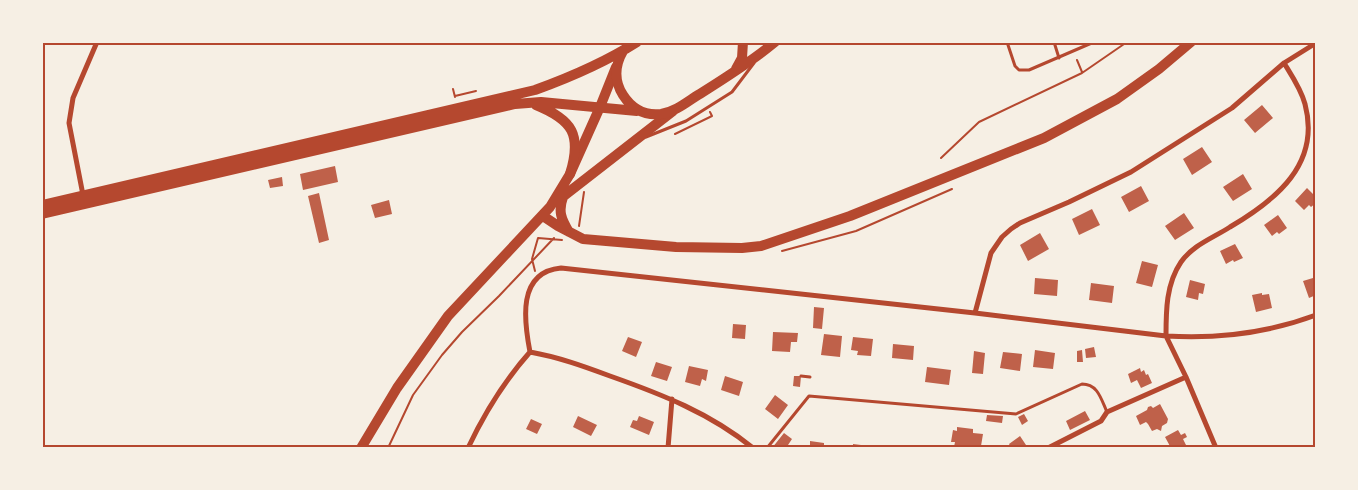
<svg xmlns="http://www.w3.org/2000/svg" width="1358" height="490" font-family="'Fira Sans Condensed',sans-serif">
  <rect width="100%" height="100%" fill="#f6efe4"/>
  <!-- building -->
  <path fill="#bf614a" d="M1262 105 1273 118 1255 133 1244 120Z
    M1202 147 1212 162 1192 175 1183 159Z
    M335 166 338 182 303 190 300 174Z
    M1243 174 1252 189 1233 201 1223 187Z
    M282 177 283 186 270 188 268 180Z
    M1141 186 1149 201 1129 212 1121 197Z
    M1307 188 1316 197V203L1311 207 1309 205 1304 210 1295 201Z
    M319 193 329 240 319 243 308 196Z
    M389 200 392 214 375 218 371 205Z
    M1092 209 1100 225 1079 235 1072 219Z
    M1184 213 1194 228 1175 240 1165 226Z
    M1278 215 1287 228 1279 234 1277 232 1272 236 1264 225Z
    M1040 233 1049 249 1028 261 1020 245Z
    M1235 244 1243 258 1234 262 1233 260 1226 264 1220 251Z
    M1142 261 1158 265 1152 287 1136 283Z
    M1035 278 1058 280 1057 296 1034 294Z
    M1313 278 1314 281H1316V295L1309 298 1303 281Z
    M1190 280 1205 284 1203 294 1199 293 1198 300 1186 297Z
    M1091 283 1114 286 1112 303 1089 300Z
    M1262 293V295L1269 294 1272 308 1256 312 1252 295Z
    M814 307 824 308 822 329 813 328Z
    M733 324 746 325 745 339 732 338Z
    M773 332 798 333 797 342H791L790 352 772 351Z
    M824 334 842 336 840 357 821 355Z
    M628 337 642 342 636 357 622 351Z
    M853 337 873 339 871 356 857 355 858 351 851 350Z
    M893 344 914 346 913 360 892 358Z
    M1094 347 1096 357 1086 358 1085 349Z
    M1035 350 1055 353 1053 369 1033 367Z
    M1082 350 1083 362H1077V351Z
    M974 351 985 353 983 374 972 373Z
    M1003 352 1022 354 1020 371 1000 368Z
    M656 362 672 367 667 381 651 376Z
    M689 366 708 370 706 381 702 379 700 386 685 382Z
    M927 367 951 370 949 385 925 382Z
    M1140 368 1141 372 1144 370 1146 375 1148 374 1152 383 1141 388 1137 380 1131 383 1128 374Z
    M725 376 743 382 739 396 721 390Z
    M794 376H801L800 387 793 386Z
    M775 395 788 405 778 419 765 409Z
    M1160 404 1168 419 1167 423 1162 426 1161 431 1157 429 1152 431 1148 424 1146 422 1140 425 1136 416 1147 410 1148 407 1151 406 1153 408Z
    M1085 411 1090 420 1070 430 1066 421Z
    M1024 414 1028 421 1022 425 1018 417Z
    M987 415 1003 416 1002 423 986 421Z
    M578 416 597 425 591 436 573 427Z
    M639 416 654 422 649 435 630 427 633 420 637 421Z
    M531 419 542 424 537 434 526 429Z
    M957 427 973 429V433L983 434 981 446 971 445 970 448 954 447 955 442H951L953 430 957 431Z
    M1178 430 1181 435 1185 433 1187 437 1183 439 1186 445 1181 448H1171L1165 437Z
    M784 433 792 439 786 448H772Z
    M1020 436 1028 448H1011L1009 444Z
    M810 441 824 443V448H810Z
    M853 444 869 446V448H853Z"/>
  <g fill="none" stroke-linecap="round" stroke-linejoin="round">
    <!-- path -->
    <path stroke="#b5482f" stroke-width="2" d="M1077 60 1082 72
      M453 89 455 97
      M455 96 476 91
      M675 134 712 116 710 112
      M941 158 979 122 1082 73 1127 42
      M579 226 584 192
      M782 251 856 231 952 189
      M535 271 532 259 538 238 562 240
      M388 448 413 395 442 355 462 332 499 296 554 238"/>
    <!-- service -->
    <path stroke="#b5482f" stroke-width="3" d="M1007 42 1015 66 1019 70H1029L1094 42
      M1054 42 1059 58
      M646 137 686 121 732 92 754 63
      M801 376 810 377
      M767 448 809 396 1016 414 1082 384C1098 384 1101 399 1107 412"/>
    <!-- minor -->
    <path stroke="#b5482f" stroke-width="5" d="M1284 63C1292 76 1301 89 1305 104 1321 164 1276 200 1230 227 1213 238 1193 245 1181 262 1166 284 1166 311 1166 336 1216 339 1268 333 1316 315
      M83 195 69 123 73 98 97 42
      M975 313 991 253 1002 237 1011 229 1020 223 1069 202 1131 172 1232 108 1284 63 1316 43
      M530 352C558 357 583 366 610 376 661 394 710 413 753 448
      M468 448C484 414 505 380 530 352 524 321 517 272 561 268L975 313 1166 336 1186 377 1216 448
      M668 448 672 399
      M1048 448 1101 421 1107 412 1186 377"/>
    <!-- primary -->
    <path stroke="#b5482f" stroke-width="10" d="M563 197C558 211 561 219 569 232
      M556 202 673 111
      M543 216 558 226 583 239 676 247 742 248 761 246 850 216 1044 138 1117 99 1159 69 1191 42
      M361 448 397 388 448 316 550 207 570 174 600 107 616 67"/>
    <!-- trunk -->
    <path stroke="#b5482f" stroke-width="10" d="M623 51C615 65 614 81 623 95 632 109 644 116 661 114 675 112 687 102 698 95 725 78 751 62 775 42
      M736 69 742 58 743 42
      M536 105C573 120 582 135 570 174
      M42 205 535 90C571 77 604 63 637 42
      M42 214 515 104 541 102 637 111"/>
  </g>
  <!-- border -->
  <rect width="1358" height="490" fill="none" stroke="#f6efe4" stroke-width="88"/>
  <rect x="44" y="44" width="1270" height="402" fill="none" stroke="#b5482f" stroke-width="2"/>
</svg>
